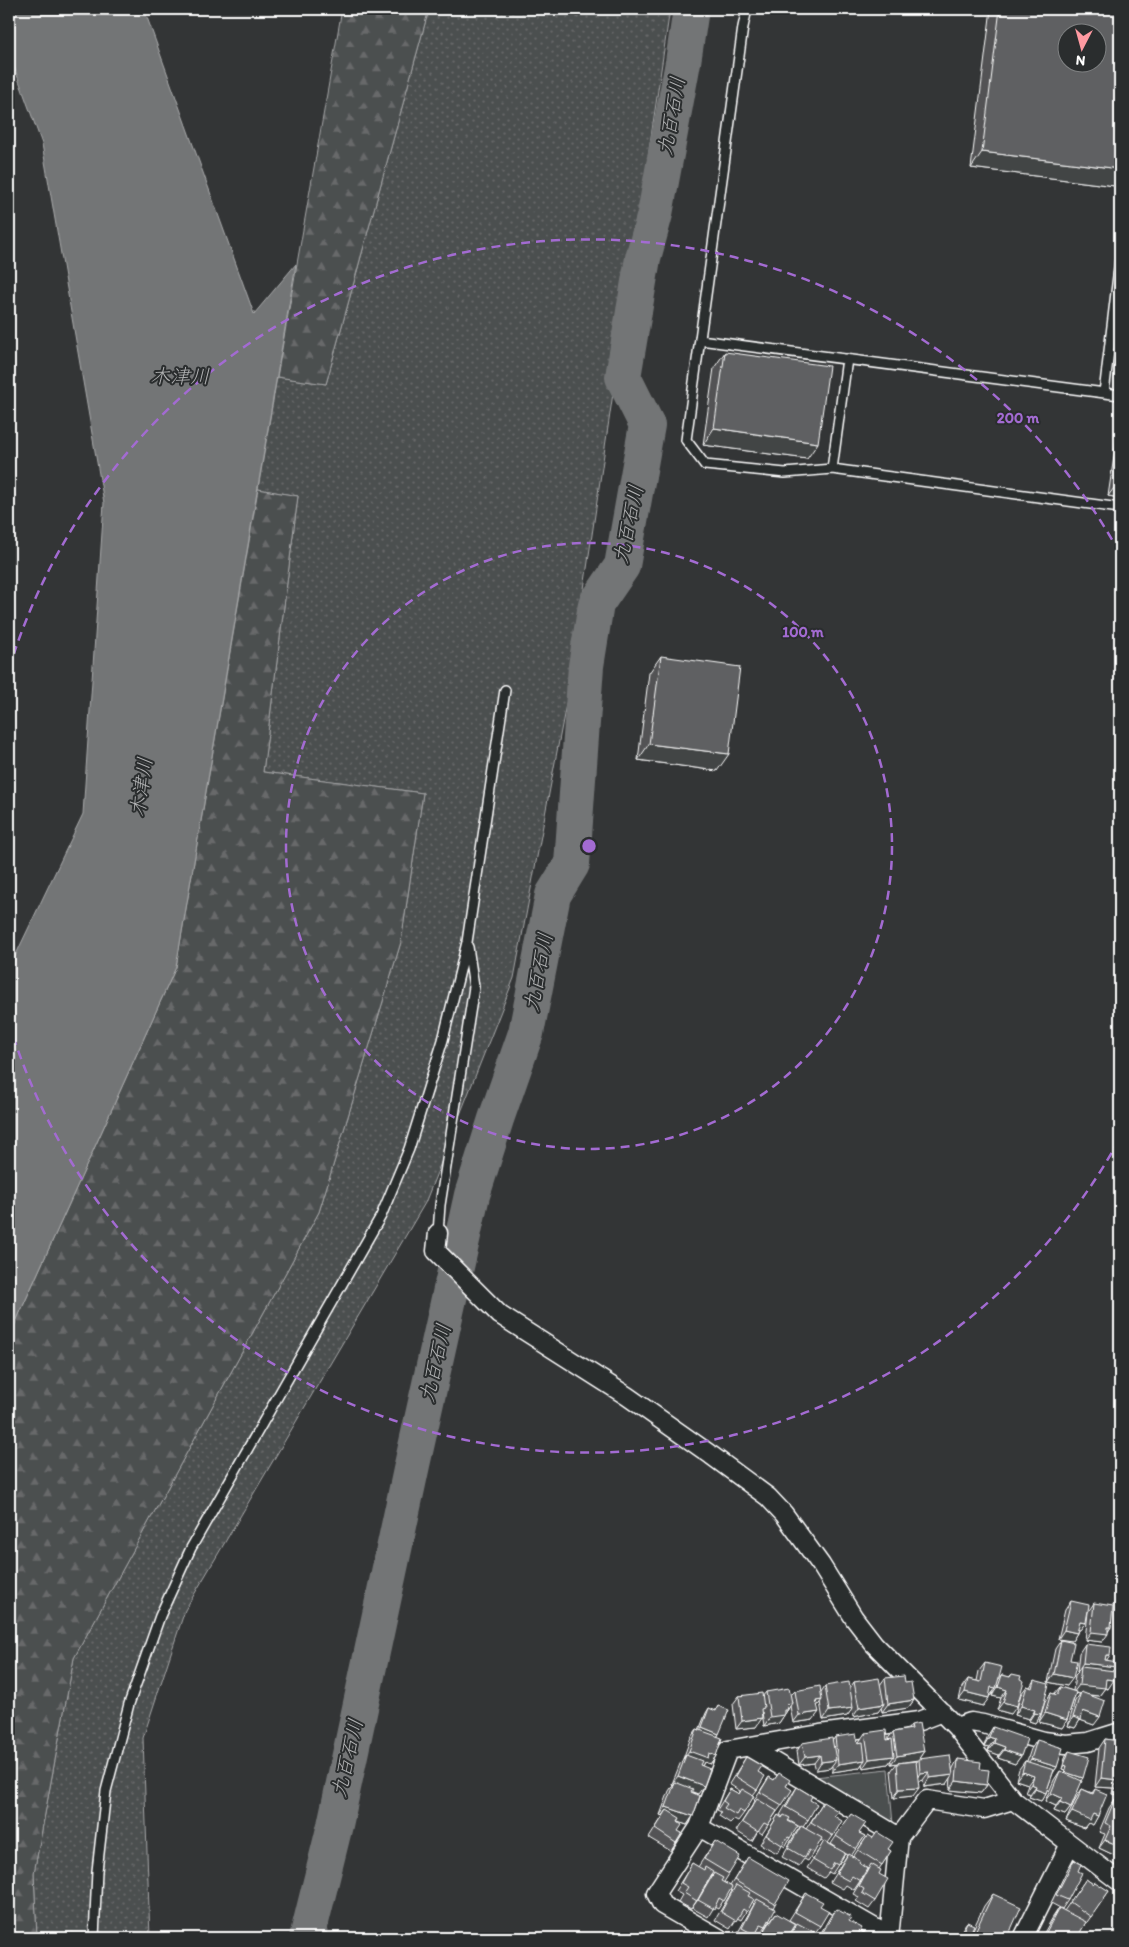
<svg xmlns="http://www.w3.org/2000/svg" width="1129" height="1947" font-family="Itim,'Klee One',sans-serif">
  <defs>
    <pattern id="grass-dots" width="8" height="8" patternUnits="userSpaceOnUse" patternTransform="scale(1.25)"><rect width="8" height="8" fill="#4c4f50"/><path d="M2 2h.1M6 6h.1" fill="none" stroke="#67696a" stroke-width="1.8" stroke-linecap="round"/></pattern>
    <pattern id="forest-firs" width="22" height="20" patternUnits="userSpaceOnUse" patternTransform="scale(1.25)"><rect width="22" height="20" fill="#4c4f50"/><path d="M5 1l3.5 6h-7zM16 11l3.5 6h-7z" fill="#67696a"/></pattern>
  </defs>
  <rect width="100%" height="100%" fill="#333536"/>
  <filter id="ink" filterUnits="userSpaceOnUse"><feTurbulence type="fractalNoise" baseFrequency=".02" numOctaves="2"/><feDisplacementMap in="SourceGraphic" scale="10" xChannelSelector="R" yChannelSelector="G"/><feConvolveMatrix kernelMatrix="1 2 1 2 8 2 1 2 1" color-interpolation-filters="sRGB"/></filter>
  <g filter="url(#ink)">
    <!-- grass -->
    <path fill="url(#grass-dots)" stroke="#a6a7a8" d="M429 9H670L570 683 514 978 425 1203 185 1610 143 1738 150 1938H37L34 1873 74 1658 319 1212 401 942 423 793 263 772 298 496 258 489 277 377 326 384Z"/>
    <!-- forest -->
    <path fill="url(#forest-firs)" stroke="#a6a7a8" d="M342 9H429L326 384 277 377Z
      M258 489 298 496 263 772 423 793 401 942 319 1212 74 1658 34 1873 37 1938H9V1337L176 967Z"/>
    <!-- park -->
    <path fill="#4c4f50" stroke="#a6a7a8" d="M888 1769 893 1824 815 1777Z"/>
    <!-- water -->
    <path fill="#737576" stroke="#abacad" d="M9 9H144L254 314 296 264 176 967 9 1337V969L83 814 104 503 42 144 9 53Z"/>
    <g fill="none" stroke-linecap="round" stroke-linejoin="round">
      <!-- river -->
      <path stroke="#737576" stroke-width="36" d="M307 1938 335 1825 412 1465 472 1195 496 1119 526 1033 553 895 572 864 586 666 596 604 622 566 647 425 623 377 643 258 655 214 683 62 691 9"/>
      <defs>
        <path id="lane" d="M747 9 743 27 686 440 705 465 785 473 832 469 1120 508
          M700 340 1120 395
          M1104 393 1120 259
          M832 469 847 359
          M438 1233 440 1205 474 987 468 947
          M94 1938 97 1871 106 1791 129 1704 160 1616 191 1548 381 1216 409 1149 443 1040 467 942 505 690"/>
        <path id="street" d="M438 1233 436 1251 500 1315 627 1396 711 1455 768 1497 784 1514 821 1565 854 1618 874 1644 956 1727 1013 1800 1120 1882
          M956 1727 971 1722 983 1724 1044 1741 1066 1744 1088 1742 1120 1732
          M749 1747 899 1837 927 1800 984 1809 1013 1800
          M699 1827 656 1893 662 1905 719 1938
          M889 1936 699 1827 728 1750 820 1734 919 1721 942 1712
          M889 1938 899 1837
          M1023 1938 1070 1844"/>
      </defs>
      <!-- lane casing -->
      <use href="#lane" stroke="#fff" stroke-width="12"/>
      <!-- street casing -->
      <use href="#street" stroke="#fff" stroke-width="21"/>
      <!-- lane -->
      <use href="#lane" stroke="#2a2d2e" stroke-width="9"/>
      <!-- street -->
      <use href="#street" stroke="#2a2d2e" stroke-width="18"/>
    </g>
    <!-- wall -->
    <path fill="#525354" stroke="#fff" d="M991 9H1120L1115 186 971 168Z
      M725 352 807 459 703 445 714 368Z
      M1120 417V498L1108 496Z
      M661 656 717 771 638 760 649 673Z
      M1071 1601 1086 1622 1080 1630H1078L1077 1633 1072 1641 1058 1639 1065 1610Z
      M1094 1603 1111 1627 1102 1642 1085 1640 1088 1612Z
      M1120 1614V1629H1119L1118 1618Z
      M1061 1640 1070 1660 1067 1686 1048 1682 1055 1649Z
      M1085 1644 1117 1667 1115 1671 1108 1689 1105 1688 1099 1696 1088 1695 1094 1725 1080 1720 1075 1728 1068 1726 1075 1701 1080 1694 1076 1693 1067 1720 1062 1728 1039 1722 1045 1702 1051 1693 1054 1694 1060 1687 1073 1691 1075 1675 1078 1672H1077L1079 1653Z
      M985 1663 998 1680 1002 1675 1009 1677 1012 1674 1011 1714 997 1710 1001 1698 992 1696 993 1692 990 1696H989L983 1706 959 1700 962 1687 968 1679 977 1681 979 1671Z
      M885 1678 905 1683 914 1700 908 1708 882 1712 881 1707 878 1712 853 1717 852 1709 847 1716 823 1720 820 1702 817 1706 813 1720 793 1723 790 1706 779 1723 764 1726 762 1712 756 1727 736 1729 733 1704 739 1696 762 1697 766 1692 790 1696 795 1691 821 1692 825 1686 850 1688 854 1682 880 1685Z
      M1034 1680 1041 1714 1035 1723 1029 1721V1719L1015 1715 1021 1694 1027 1686 1030 1687Z
      M718 1706V1736L716 1756 710 1764 704 1762 702 1766 698 1794 692 1792 693 1816 687 1825 678 1822V1831L676 1843 671 1851 649 1838 663 1816 660 1815 669 1791 673 1785 672 1784 680 1764 683 1759 691 1737 697 1729 699 1730 706 1713 709 1708 715 1711Z
      M911 1725 924 1751 918 1760 901 1763H916L919 1759 952 1772 953 1768 958 1759 980 1769 987 1785 981 1793 950 1790 951 1777 947 1784 924 1787 923 1780 918 1781 913 1796 894 1798 891 1771 897 1763 891 1764V1761L888 1764 863 1768 862 1764 859 1768 832 1772V1766L830 1768 816 1770 814 1763 799 1765 797 1751 802 1743 833 1740 835 1737 859 1742 865 1733 887 1740 893 1732 908 1729Z
      M993 1727 1021 1756 1015 1764 998 1758 999 1755 988 1751 989 1747 984 1746 988 1735Z
      M1105 1739 1120 1741V1795L1112 1794 1113 1788 1095 1787 1099 1748Z
      M1037 1740 1057 1767 1053 1773 1046 1793 1041 1801 1029 1797 1030 1794 1025 1792 1028 1784 1016 1780 1019 1769 1025 1761H1027L1031 1749Z
      M1069 1751 1081 1781 1071 1807 1065 1815 1054 1811 1056 1806 1045 1801 1054 1780 1060 1771 1064 1773 1065 1770 1062 1769 1066 1755Z
      M746 1757 758 1772 757 1790 753 1795 744 1813 738 1821 734 1819 730 1823 719 1816 721 1812 717 1810 730 1789 739 1794 740 1791 729 1784Z
      M779 1773 786 1786 782 1805 776 1813 762 1834 758 1831 752 1841 736 1831 755 1801 754 1800 769 1777 774 1780Z
      M797 1787 810 1800 808 1820 803 1827 806 1829 823 1802 834 1816 833 1836 828 1843 837 1848 831 1844 851 1814 859 1833 865 1836 851 1856 853 1857 868 1835 891 1851 879 1869 875 1901 869 1909 856 1901 859 1897 853 1894 868 1869 859 1863 860 1881 854 1890 846 1885 843 1889 830 1882 847 1855 845 1854 832 1874 829 1872 824 1878 807 1868 824 1842 821 1840 808 1861 804 1859 799 1866 782 1857 795 1834 800 1827 788 1820 790 1838 785 1847 782 1845 777 1853 760 1844 778 1815 782 1818 783 1817 780 1815 791 1796Z
      M1082 1789 1092 1793 1095 1789 1098 1816 1093 1825 1088 1823 1084 1828 1066 1821 1076 1798Z
      M1115 1799 1116 1856 1099 1848 1105 1834 1099 1832 1109 1808Z
      M715 1841 729 1874 724 1882 730 1886 748 1857 775 1904 773 1908 766 1926 760 1934 756 1932 752 1938H740L736 1936 754 1904 752 1902 741 1920 737 1918 730 1929 715 1920 732 1891 730 1890 718 1909 714 1907 708 1917 692 1908 712 1876 711 1875 697 1901 691 1909 678 1902 682 1895 675 1891 687 1872 692 1863 698 1867Z
      M1074 1860 1068 1900 1062 1909 1051 1903 1068 1868Z
      M1086 1879 1093 1884 1109 1891 1085 1925H1084L1077 1938H1041L1053 1917 1059 1908 1064 1911Z
      M806 1893 820 1906V1926L814 1934 813 1933 811 1936 816 1938H787L796 1924 789 1920Z
      M993 1894 1007 1938H969L984 1906Z
      M836 1909 849 1921 856 1938H818L830 1917Z
      M776 1913 786 1938H760L770 1921Z
      M967 1922 968 1938H958L964 1926Z"/>
    <!-- shaded-wall -->
    <path fill="#424445" stroke="#fff" d="M982 152 1120 169V179L1115 186 971 168Z
      M714 428 818 443 807 459 703 445Z
      M1120 480V498L1108 496Z
      M649 744 729 754 717 771 638 760Z
      M1080 1621 1086 1622 1080 1630 1074 1629Z
      M1108 1627H1111L1106 1634H1108L1102 1642 1085 1640 1091 1632Z
      M1064 1630 1077 1633 1072 1641 1058 1639Z
      M1106 1655H1110L1104 1664Z
      M1083 1663 1117 1667 1112 1676 1081 1667 1077 1672Z
      M1054 1674 1073 1678 1067 1686 1048 1682Z
      M1106 1679 1114 1680 1108 1689 1105 1688 1099 1696 1081 1694V1692L1080 1694 1073 1693 1079 1685Z
      M991 1687 996 1688 990 1696 986 1695Z
      M998 1687 1007 1690 1001 1698 992 1696Z
      M965 1692 989 1698 983 1706 959 1700Z
      M822 1700 816 1708V1701Z
      M914 1700 908 1708 882 1712 888 1704Z
      M1003 1702 1017 1706 1011 1714 997 1710Z
      M792 1703 779 1723 764 1726 770 1717 786 1704Z
      M884 1704 878 1712 853 1717 859 1708Z
      M1021 1706 1035 1710 1029 1719 1015 1715Z
      M853 1708 847 1716 823 1720 829 1711Z
      M1083 1711 1100 1717 1094 1725 1080 1720 1075 1728 1068 1726 1073 1717Z
      M819 1712 813 1720 793 1723 799 1715Z
      M1034 1713 1041 1714 1035 1723 1029 1721Z
      M1045 1713 1067 1720 1062 1728 1039 1722Z
      M762 1718 756 1727 736 1729 742 1721Z
      M702 1727 719 1734 716 1738 699 1731Z
      M989 1737 995 1739 989 1747 984 1746Z
      M994 1743 1005 1747 999 1755 988 1751Z
      M1004 1750 1021 1756 1015 1764 998 1758Z
      M689 1751 709 1753 716 1756 710 1764 704 1762 702 1766 686 1755 683 1759Z
      M924 1751 918 1760 891 1764 897 1756Z
      M820 1755 814 1763 799 1765 805 1757Z
      M894 1756 888 1764 863 1768 869 1759Z
      M1031 1759 1057 1767 1051 1775 1025 1767Z
      M836 1760 830 1768 816 1770 821 1762Z
      M865 1760 859 1768 832 1772 838 1764Z
      M1064 1765 1067 1766 1065 1770 1062 1769Z
      M929 1772 923 1780 915 1782 920 1773Z
      M1022 1772 1034 1776 1028 1784 1016 1780Z
      M1065 1772 1083 1778 1080 1782 1062 1776Z
      M953 1775 947 1784 924 1787 929 1778Z
      M678 1776 704 1786 698 1794 674 1785 675 1782 673 1785 672 1784Z
      M1101 1778 1118 1780 1113 1788 1095 1787Z
      M956 1781 987 1785 981 1793 950 1790Z
      M1031 1784 1036 1786 1030 1794 1025 1792Z
      M1118 1785 1120 1786V1795L1112 1794Z
      M919 1788 913 1796 894 1798 899 1789Z
      M1035 1789 1046 1793 1041 1801 1029 1797Z
      M1051 1793 1062 1798 1056 1806 1045 1801Z
      M1060 1802 1071 1807 1065 1815 1054 1811Z
      M666 1807 693 1816 687 1825 663 1816 667 1810 663 1816 660 1815Z
      M1072 1812 1093 1814 1098 1816 1093 1825 1088 1823 1084 1828 1066 1821Z
      M1105 1840 1120 1846V1850L1116 1856 1099 1848Z"/>
    <!-- building -->
    <path fill="#5f6162" stroke="#fff" fill-rule="evenodd" d="M1000 9H1120V169L982 152ZM1066 32H1096V62H1066Z
      M725 352 829 366 818 443 714 428Z
      M661 656 740 667 729 754 649 744Z
      M1071 1601 1089 1605 1086 1622 1080 1621 1077 1633 1064 1630Z
      M1094 1603 1113 1606 1111 1627H1108V1634L1091 1632Z
      M1061 1640 1074 1643 1070 1660 1077 1661 1073 1678 1054 1674Z
      M1085 1644 1111 1647 1110 1655H1106L1105 1660 1118 1662 1117 1667 1083 1663Z
      M985 1663 1002 1667 996 1688 991 1687 989 1698 965 1692 968 1679 981 1682Z
      M1081 1667 1115 1671 1114 1680 1106 1679 1105 1688 1079 1685Z
      M1012 1674 1021 1676 1020 1679 1024 1681 1017 1706 1003 1702 1007 1690 998 1687 1002 1675 1010 1677Z
      M904 1676 905 1683 911 1682 914 1700 888 1704 885 1678Z
      M879 1678 884 1704 859 1708 854 1682Z
      M1034 1680 1049 1684 1041 1714 1034 1713 1035 1710 1021 1706 1027 1686 1032 1688Z
      M849 1682 853 1708 829 1711 825 1686Z
      M820 1686 822 1700 816 1701 819 1712 799 1715 795 1691Z
      M1060 1687 1076 1692 1067 1720 1045 1713 1051 1693 1057 1695Z
      M789 1688 792 1703 786 1704 788 1710H784V1715L770 1717 766 1692Z
      M1081 1692 1105 1701 1100 1717 1083 1711 1081 1720 1073 1717Z
      M762 1693 764 1708 761 1709 762 1718 742 1721 739 1696Z
      M718 1706 729 1710 719 1734 702 1727 709 1708 716 1711Z
      M919 1723 924 1751 897 1756 893 1732 912 1729 911 1725Z
      M993 1727 1027 1739 1021 1756 1004 1750 1005 1747 994 1743 995 1739 989 1737Z
      M697 1729 722 1738 716 1756 709 1753 708 1758 689 1751Z
      M886 1730 887 1740 892 1739 894 1756 869 1759 865 1733Z
      M856 1734 858 1743 863 1742 865 1760 838 1764 835 1737Z
      M832 1738 836 1760 821 1762 820 1755 805 1757 802 1743Z
      M1105 1739 1120 1741V1786L1118 1785V1780L1101 1778Z
      M1037 1740 1063 1748 1057 1767 1031 1759Z
      M1069 1751 1089 1757 1083 1778 1065 1772 1067 1766 1064 1765Z
      M686 1755 702 1761 700 1765 710 1769 704 1786 678 1776Z
      M950 1755 953 1775 929 1778V1772L920 1773 919 1759Z
      M746 1757 762 1766 758 1772 765 1776 757 1790 735 1776Z
      M958 1759 981 1762 980 1769 989 1770 987 1785 956 1781Z
      M916 1761 919 1788 899 1789 897 1763Z
      M1025 1761 1054 1770 1046 1793 1035 1789 1036 1786 1031 1784 1034 1776 1022 1772Z
      M1060 1771 1082 1781 1071 1807 1060 1802 1062 1798 1051 1793Z
      M779 1773 790 1780 786 1786 792 1790 782 1805 760 1792 769 1777 774 1780Z
      M675 1782 693 1789 691 1792 700 1796 693 1816 666 1807Z
      M797 1787 812 1796 810 1800 817 1804 808 1820 786 1807Z
      M730 1789 739 1794 742 1789 754 1796 744 1813 739 1810 736 1815 724 1808 727 1804 723 1801Z
      M1082 1789 1093 1794 1095 1789 1107 1794 1098 1816 1093 1814 1090 1820 1072 1812Z
      M757 1799 777 1811 768 1825 764 1823 758 1832 742 1822Z
      M1115 1799 1120 1802V1846L1105 1840 1111 1826 1105 1823Z
      M823 1802 838 1811 834 1816 842 1821 833 1836 811 1822Z
      M667 1810 680 1818 678 1822 682 1825 678 1831 682 1833 676 1843 655 1829Z
      M851 1814 866 1823 859 1833 865 1836 856 1849 836 1836Z
      M778 1815 782 1818 784 1815 790 1818 788 1821 798 1826 790 1838 788 1837 782 1845 766 1835Z
      M801 1826 822 1838 814 1853 809 1850 805 1858 788 1848Z
      M877 1832 893 1842 888 1849 891 1851 882 1865 858 1850 868 1835 873 1838Z
      M715 1841 740 1856 729 1874 704 1859Z
      M824 1841 845 1853 838 1865 834 1863 830 1870 813 1860Z
      M848 1854 860 1861 859 1863 867 1869 860 1881 852 1876 849 1881 836 1874Z
      M748 1857 789 1881 775 1904 734 1880Z
      M1074 1860 1081 1864 1078 1871 1082 1873 1068 1900 1056 1895Z
      M692 1863 704 1870 705 1867 713 1872 697 1901 684 1893 688 1887 681 1883Z
      M871 1864 881 1870 879 1874 888 1879 875 1901 862 1893 864 1889 859 1886Z
      M714 1873 723 1878 721 1881 732 1887 724 1901 719 1898 714 1909 698 1900Z
      M1086 1879 1093 1884 1095 1882 1109 1891 1091 1917 1070 1902Z
      M736 1885 750 1893 748 1896 754 1899 747 1912 743 1909 736 1921 721 1912Z
      M806 1893 823 1902 820 1906 829 1911 820 1926 795 1912Z
      M993 1894 1021 1907 1007 1938H972Z
      M757 1899 775 1909 766 1926 761 1924 755 1935 742 1928Z
      M1059 1908 1086 1922 1077 1938H1043Z
      M836 1909 851 1917 849 1921 862 1928 856 1938H834L823 1932Z
      M776 1913 795 1924 786 1938H766H767L762 1935Z
      M967 1922 974 1925 968 1938H960Z
      M797 1923 814 1932 811 1936 816 1938H789Z"/>
  </g>
  <!-- distance rings -->
  <g fill="none" stroke="#a36bd2" stroke-width="2.5" stroke-dasharray="9 6">
    <circle cx="589" cy="846" r="303"/>
    <path d="M1119 1140A606 606 0 0 1 9 1023M9 669A606 606 0 0 1 1119 552"/>
  </g>
  <g text-anchor="middle" dominant-baseline="central" stroke-width="4" stroke-linejoin="round" paint-order="stroke">
    <!-- water labels -->
    <g font-size="20" font-style="italic" fill="#b2b3b4" stroke="#2a2d2e">
      <text transform="translate(671 116) rotate(-80)">九百石川</text>
      <text x="180" y="376">木津川</text>
      <text transform="translate(628 524) rotate(-78)">九百石川</text>
      <text transform="translate(141 787) rotate(-82)">木津川</text>
      <text transform="translate(538 972) rotate(-79)">九百石川</text>
      <text transform="translate(435 1363) rotate(-77)">九百石川</text>
      <text transform="translate(347 1758) rotate(-77)">九百石川</text>
    </g>
  </g>
  <circle cx="589" cy="846" r="8" fill="#a36bd2" stroke="#2a2d2e" stroke-width="2.5"/>
  <g font-size="15" text-anchor="middle" font-weight="bold" fill="#a36bd2" stroke="#2a2d2e" stroke-width="4" stroke-linejoin="round" paint-order="stroke">
    <text x="1018" y="423">200 m</text>
    <text x="803" y="637">100 m</text>
  </g>
  <!-- margin -->
  <rect width="1129" height="1947" fill="none" stroke="#2a2d2e" stroke-width="30"/>
  <rect x="15" y="15" width="1099" height="1917" fill="none" stroke="#fff" stroke-width="2" filter="url(#ink)"/>
  <!-- north arrow -->
  <g transform="translate(1082 48) rotate(186)"><circle r="24" fill="#2a2d2e" stroke="#7f8182"/>
  <path d="M0-4L9 19L0 12L-9 19Z" fill="#ff9aa2"/>
  <text y="-8" font-size="14" font-weight="bold" text-anchor="middle" fill="#ffffff">N</text>
  </g>
</svg>
